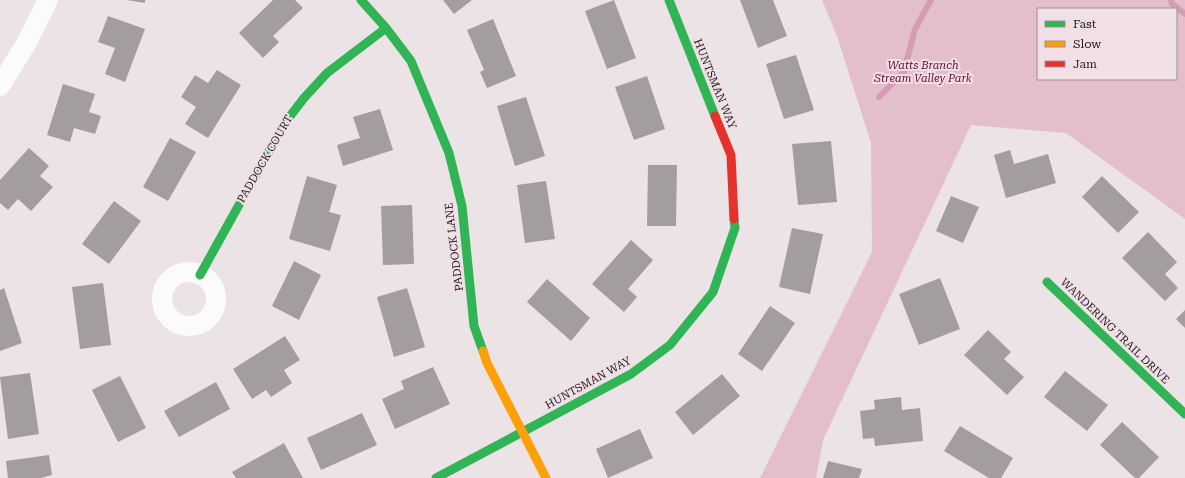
<svg xmlns="http://www.w3.org/2000/svg" width="1185" height="478" font-family="'Roboto Serif',serif">
  <rect width="100%" height="100%" fill="#ece3e6"/>
  <!-- green -->
  <path fill="#e2bfcb" fill-rule="evenodd" d="M822 0H1185V219L1066 133 971 125 823 440 816 478H760L872 252 871 143 837 36ZM1038 9H1176V79H1038Z"/>
  <g fill="none" stroke-linecap="round" stroke-linejoin="round">
    <!-- stream -->
    <path stroke="#d59cb2" stroke-width="6" d="M1171 0 1172 4 1185 14
      M879 97 904 72 915 29 931 0"/>
  </g>
  <!-- building -->
  <path fill="#a39d9f" d="M127 0H145V3Z
    M273 0H295L303 8 273 36 279 42 263 58 239 33Z
    M443 0H472L454 14Z
    M614 0 636 58 607 69 585 11Z
    M740 0H773L787 36 758 48Z
    M108 16 145 29 125 82 105 74 115 48 98 42Z
    M493 19 516 76 487 88 480 72 484 70 467 30Z
    M796 55 814 110 784 119 766 64Z
    M217 70 241 85 208 138 185 124 196 107 181 97 195 75 208 83Z
    M647 76 665 129 634 140 615 87Z
    M63 84 95 94 89 112 101 116 95 134 74 128 70 142 47 135Z
    M526 97 545 156 515 166 497 106Z
    M380 109 393 150 343 166 337 145 360 138 353 117Z
    M170 138 196 152 168 201 143 187Z
    M831 141 837 202 798 205 792 144Z
    M29 148 49 166 40 176 53 187 31 211 18 199 8 210 0 203V180Z
    M1010 150 1014 164 1048 154 1056 183 1006 198 994 155Z
    M648 165H677L676 226H647Z
    M307 176 337 185 329 212 341 215 330 251 289 239Z
    M1102 176 1139 212 1118 233 1082 197Z
    M546 181 555 239 525 243 517 185Z
    M951 196 979 207 963 243 936 231Z
    M114 201 141 221 109 264 82 244Z
    M412 205 414 264 383 265 381 206Z
    M792 228 823 234 810 294 779 287Z
    M1148 232 1177 262 1165 274 1178 288 1165 301 1122 258Z
    M631 240 653 260 628 289 637 297 624 312 592 284Z
    M294 261 321 275 299 320 272 306Z
    M940 278 960 329 919 345 899 294Z
    M547 279 590 318 571 341 527 302Z
    M103 283 111 345 80 349 72 287Z
    M4 288 22 343 0 351V290Z
    M407 288 425 347 394 357 377 297Z
    M770 306 795 323 762 371 738 354Z
    M1185 310V328L1176 319Z
    M988 330 1011 352 1004 359 1024 377 1007 395 964 355Z
    M285 336 300 360 284 370 292 383 271 397 266 390 252 399 233 369Z
    M433 367 450 404 395 429 382 399 404 389 401 381Z
    M1065 371 1108 405 1087 431 1044 397Z
    M30 373 39 434 8 439 0 377Z
    M722 374 740 396 693 435 675 412Z
    M120 376 146 428 118 442 92 390Z
    M216 382 230 409 179 437 164 411Z
    M901 397 902 410 920 408 923 441 875 446 874 438 863 439 860 411 875 409 874 400Z
    M362 413 377 445 321 470 307 438Z
    M1122 422 1159 457 1139 478H1135L1100 445Z
    M960 426 1013 458 1001 478H989L944 451Z
    M640 429 653 458 608 478 596 449Z
    M284 443 303 478H236L232 472Z
    M49 455 52 475 41 478H8L6 461Z
    M828 461 862 469 859 478H823Z"/>
  <g fill="none" stroke-linecap="round" stroke-linejoin="round">
    <!-- street -->
    <path stroke="#fcfbfb" stroke-width="20" d="M0 86 26 44 48 0
      M162 299a27 27 0 1 1 54 0a27 27 0 1 1-54 0Z"/>
    <!-- fast -->
    <path stroke="#30b455" stroke-width="9" d="M361 0 386 28 411 61 449 153 462 206 474 326 483 351
      M669 0 715 116
      M200 275 284 124 304 98 327 73 386 28
      M1047 282 1185 414
      M436 478 631 374 670 345 713 292 735 228 734 219"/>
    <!-- slow -->
    <path stroke="#ff9f0a" stroke-width="9" d="M483 351 487 363 546 478"/>
    <!-- jam -->
    <path stroke="#e5322d" stroke-width="9" d="M715 116 731 155 734 219"/>
  </g>
  <g text-anchor="middle" dominant-baseline="central" stroke-width="4" stroke-linejoin="round" paint-order="stroke">
    <!-- park labels -->
    <g font-size="11" font-style="italic" fill="#67063b" stroke="#f0dfe5">
      <text x="923" y="65">Watts Branch<tspan x="923" dy="13">Stream Valley Park</tspan></text>
    </g>
    <!-- street labels -->
    <g font-size="11" fill="#221c1e" stroke="#f0dfe5">
      <text transform="translate(715 84) rotate(68)">HUNTSMAN WAY</text>
      <text transform="translate(265 159) rotate(-60)">PADDOCK COURT</text>
      <text transform="translate(454 247) rotate(-97)">PADDOCK LANE</text>
      <text transform="translate(1115 331) rotate(44)">WANDERING TRAIL DRIVE</text>
      <text transform="translate(588 383) rotate(-29)">HUNTSMAN WAY</text>
    </g>
  </g>
  <!-- legend -->
  <rect x="1037" y="8" width="140" height="72" fill="#f0dfe5" stroke="#9e9195"/>
  <rect x="1045" y="21" width="20" height="6" fill="#30b455" stroke="#9e9195"/>
  <text x="1073" y="28" font-size="12" fill="#221c1e">Fast</text>
  <rect x="1045" y="41" width="20" height="6" fill="#ff9f0a" stroke="#9e9195"/>
  <text x="1073" y="48" font-size="12" fill="#221c1e">Slow</text>
  <rect x="1045" y="61" width="20" height="6" fill="#e5322d" stroke="#9e9195"/>
  <text x="1073" y="68" font-size="12" fill="#221c1e">Jam</text>
</svg>
